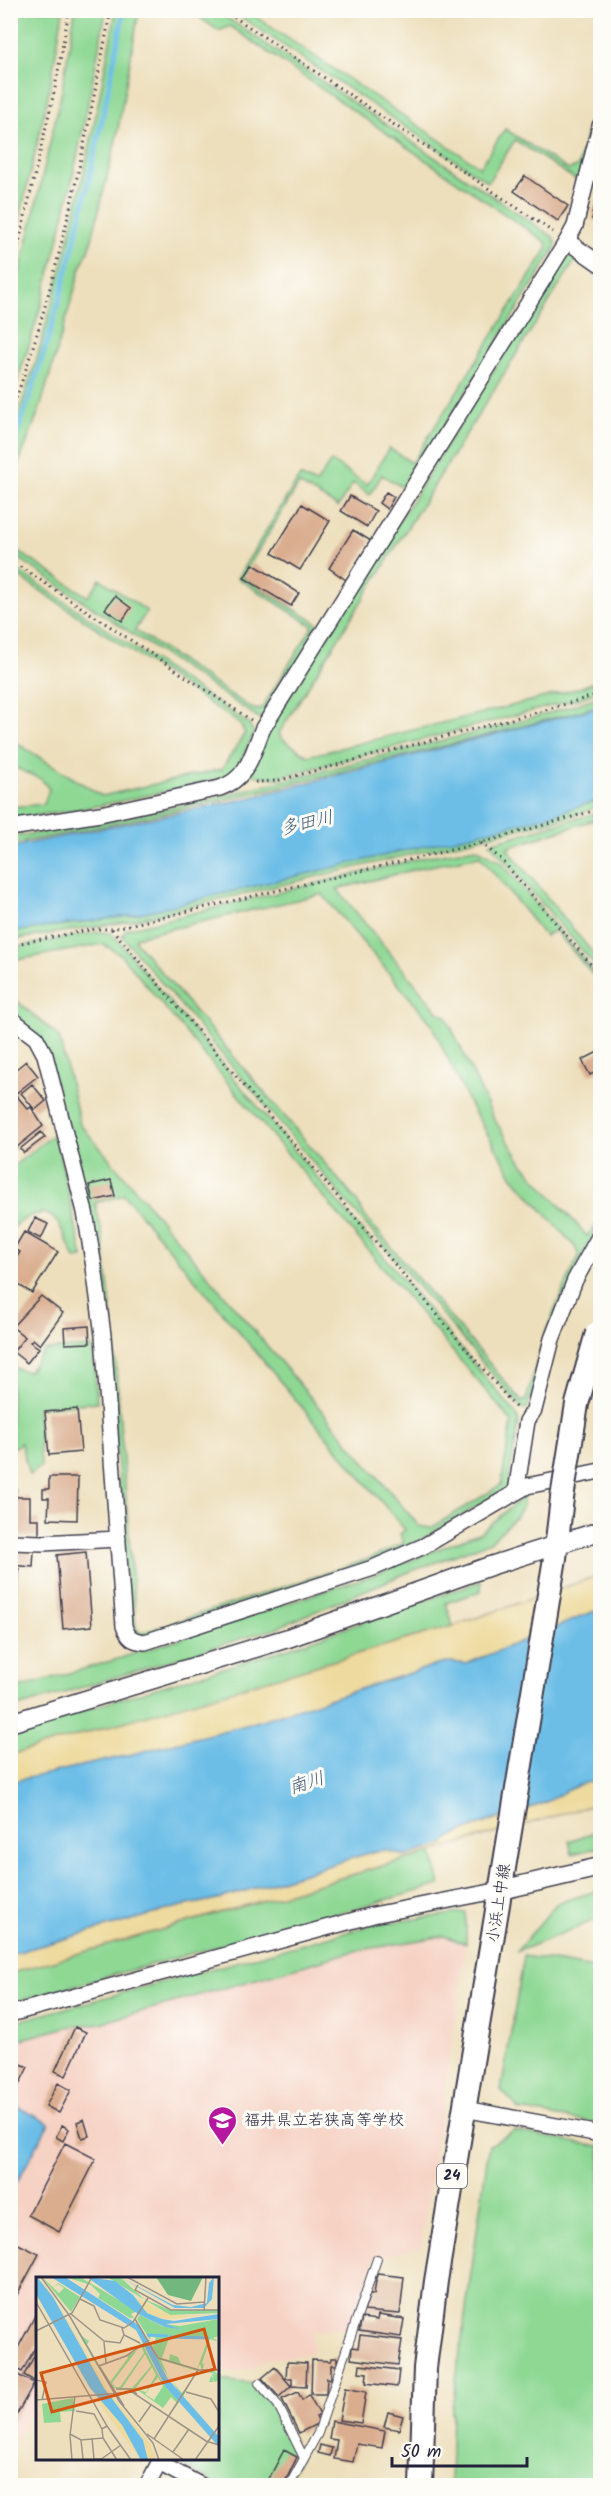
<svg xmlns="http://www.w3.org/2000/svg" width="611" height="2496" font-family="Kalam,'Klee One',sans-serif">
  <rect width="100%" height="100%" fill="#fdfcf7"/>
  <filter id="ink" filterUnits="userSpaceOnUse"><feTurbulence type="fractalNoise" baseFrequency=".0167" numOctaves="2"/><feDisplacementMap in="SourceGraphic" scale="12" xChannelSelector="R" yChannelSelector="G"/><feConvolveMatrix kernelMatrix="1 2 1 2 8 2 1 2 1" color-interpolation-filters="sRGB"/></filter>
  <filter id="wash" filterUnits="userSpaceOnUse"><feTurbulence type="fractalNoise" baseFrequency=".008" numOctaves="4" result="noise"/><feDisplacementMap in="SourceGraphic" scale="24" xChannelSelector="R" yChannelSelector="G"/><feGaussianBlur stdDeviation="1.35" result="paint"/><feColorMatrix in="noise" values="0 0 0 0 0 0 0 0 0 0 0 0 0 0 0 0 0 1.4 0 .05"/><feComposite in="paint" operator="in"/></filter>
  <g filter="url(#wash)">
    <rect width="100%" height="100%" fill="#eddfbc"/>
    <!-- built -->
    <path fill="#f6d2c4" d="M444 1936 466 1944 421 2247 381 2257 375 2255 350 2327 312 2332V2353L267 2360 256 2367 232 2373 218 2371V2278H38L37 2400 11 2450V2042L67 2027 101 2023 355 1951Z"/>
    <!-- green -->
    <path fill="#8ed894" stroke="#587d68" stroke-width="1.5" fill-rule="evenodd" d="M11 10 63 11 50 87 11 257Z
      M75 11H106C81 142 56 274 11 399V304L30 231 62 90Z
      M116 11H139L116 140 90 247 82 264 41 405 11 484V436L37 358 67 248 90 145Z
      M190 11H217L553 237 556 243 554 250 405 489 382 475 370 495 353 483 338 507 299 484 242 577 320 625 264 715 259 718 11 553 10 546 88 597 100 579 147 611 135 630 251 708 257 710 262 708 313 626 237 578 300 476 316 484 331 461 367 485 389 448 412 463 547 249V243L230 26 219 31Z
      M232 11H247L480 167 505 129 568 170 578 166 588 129 600 103V112L593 129 578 181 515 140 488 182Z
      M573 253 600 272V276L581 263 574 262 279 733 282 739 308 756 515 705 576 689 600 680V691L578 699 276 778 257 776 252 774 253 768 266 734 566 254Z
      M11 566 249 724 254 733 236 771 225 778C154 794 83 812 11 818V807L44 804 49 789 41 779 11 766 10 739 102 796 222 769 245 733 240 724 11 571Z
      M600 696V704L581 711C392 759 203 809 11 844V837C137 819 261 786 385 755 456 736 531 722 600 696Z
      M600 800V806L569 817 125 922 11 940V932L128 916 534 820Z
      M600 812V818L507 848 600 962V971L490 843Z
      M476 848 500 861 600 979V984L555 930 545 936 480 856 425 867 337 889 439 1013 446 1016 494 1119 522 1163 587 1236 600 1221V1225L583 1254 527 1409 521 1408 122 936 127 929 430 856ZM322 894 431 1023 469 1103 513 1177 575 1247 579 1256 556 1306 544 1337 526 1400 522 1402 365 1216 356 1200 135 941 136 937Z
      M97 932 110 933 116 938 516 1414 519 1422 507 1488 421 1540 371 1562 141 1637 130 1629 108 1334 49 1054 11 1013 10 995 59 1037 80 1124 419 1526 431 1528 501 1485 512 1422 120 954 103 944 11 961V948ZM124 1195 405 1530 400 1534 404 1543 369 1559 141 1633 136 1628 112 1316 102 1233 95 1203Z
      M55 1133 83 1258 75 1259C59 1222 52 1195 11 1229V1168Z
      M93 1347 97 1402 37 1408 41 1466 29 1475 21 1443 11 1450V1367L28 1372 45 1350Z
      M524 1496 522 1508 516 1517 490 1542 404 1574 276 1628 11 1709V1690L121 1658 373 1575 481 1532Z
      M481 1581V1591L446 1603 453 1626 11 1755V1732L292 1647Z
      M600 1830V1847L572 1854 569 1841Z
      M432 1852 440 1885 11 2003V1973Z
      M600 1890V1918L516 1952 557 1903Z
      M466 1912V1944L444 1936 355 1951 101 2023 67 2027 11 2042V2023L373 1925Z
      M524 1956 600 1969V2124L520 2110 501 2090Z
      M514 2131 600 2147V2485H450L452 2409 489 2145Z
      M218 2380 255 2384 274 2408 299 2459 285 2485 221 2486 170 2459 218 2458Z"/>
    <!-- sand -->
    <path fill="#eeda9e" stroke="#887e6c" stroke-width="1.5" d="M600 1575V1609L466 1664 450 1662 433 1666 246 1725 121 1757 11 1782V1755L453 1626Z
      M591 1780H600V1803L11 1973V1954L178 1907 222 1898 375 1851 385 1850 406 1856 466 1830 547 1802 568 1789Z"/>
    <!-- water -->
    <path fill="#6cbee7" stroke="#477091" stroke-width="1.5" d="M600 707V800L534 820 128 916 11 932V847L245 799Z
      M600 1609V1780C575 1783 567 1792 546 1802 525 1812 455 1827 444 1844L406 1856 385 1850 375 1851 222 1898 178 1907 11 1954 10 1782 121 1757 246 1725 433 1666 450 1662 466 1664Z
      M14 2105 49 2123 17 2182 10 2179 11 2112Z"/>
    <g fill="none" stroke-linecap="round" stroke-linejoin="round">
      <!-- stream -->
      <path stroke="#6cbee7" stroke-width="5" d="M10 452C64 309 95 160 124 10"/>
    </g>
    <g id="blocks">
      <!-- building -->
      <path fill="#daad8f" d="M525 176 568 206 558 221 514 191Z
        M600 196V223L592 219 594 214 592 213Z
        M386 492 394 497 387 509 379 503Z
        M350 496 376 511 367 527 341 511Z
        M302 504 330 521 300 570 272 553Z
        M353 530 371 541 346 580 329 568Z
        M253 564 299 593 291 606 244 578Z
        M115 596 131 608 122 621 105 609Z
        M600 1051V1070L590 1075 582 1060Z
        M26 1061 38 1076 15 1094 28 1109 31 1107 43 1126 12 1151 10 1074Z
        M32 1084 46 1101 35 1110 21 1093Z
        M41 1132 45 1137 24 1153 20 1149Z
        M111 1180 115 1196 93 1201 89 1185Z
        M35 1218 48 1224 41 1239 28 1232Z
        M24 1232 58 1252 32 1293 10 1280V1268L20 1252 14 1249Z
        M41 1296 63 1313 40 1345 33 1339 30 1342 39 1348 27 1363 13 1352 25 1337 12 1327Z
        M89 1326 90 1343 65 1344 64 1328Z
        M77 1409 81 1452 49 1455 45 1412Z
        M49 1477H78L77 1520 48 1519 49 1498H43V1489H49Z
        M10 1488H16L15 1497H30V1519H39V1537L10 1536Z
        M10 1549 34 1550 33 1567 10 1565Z
        M86 1552 92 1626 63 1629 57 1555Z
        M10 1569H19L18 1588 10 1587Z
        M75 2027 86 2032 66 2076 55 2071Z
        M14 2061 28 2067 16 2091 10 2088V2068Z
        M58 2083 71 2090 59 2113 46 2106Z
        M84 2119 89 2136 82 2138 77 2122Z
        M62 2125 69 2129 63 2141 56 2137Z
        M65 2143 96 2159 59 2232 28 2215Z
        M10 2240 39 2254 10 2308Z
        M377 2274 404 2277 400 2314 364 2311 370 2294H374Z
        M38 2310V2342L22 2372 10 2366V2363Z
        M378 2315 404 2319 401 2337 359 2331 362 2318 377 2320Z
        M360 2335 402 2340 398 2365 351 2359 352 2347 358 2348Z
        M38 2349V2373L34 2381 24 2375Z
        M331 2358H337V2365H331V2379L327 2378 326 2394H311L312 2360 331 2361Z
        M287 2362 307 2363 306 2387 292 2386V2378H286Z
        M360 2365 399 2370 397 2387 366 2383 367 2373 359 2372Z
        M275 2367 291 2386 279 2397 262 2378Z
        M10 2371 34 2383 12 2423 10 2422Z
        M345 2388 366 2392 361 2423 339 2420Z
        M298 2392 302 2400 309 2395 320 2415 316 2417 319 2423 299 2433 282 2399Z
        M388 2412 403 2416 399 2430 384 2427Z
        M332 2421 385 2431 382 2448 357 2444 353 2462 334 2459 337 2440 329 2439Z
        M320 2445 332 2448 330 2456 318 2453Z
        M284 2450 297 2457 283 2486H265Z"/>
    </g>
  </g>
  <g filter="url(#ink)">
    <use href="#blocks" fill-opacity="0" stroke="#403e4e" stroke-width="1.5"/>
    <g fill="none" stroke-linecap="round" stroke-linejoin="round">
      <defs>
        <path id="service" d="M259 2383 278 2405 304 2458
          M289 2486 318 2433 377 2259"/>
        <path id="minor" d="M567 241 600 264
          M10 828 100 814 220 788C249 778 252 753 263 728L567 241 575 226 600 126
          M10 1018 36 1038 45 1055 85 1212 94 1267 103 1335 124 1626C128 1638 133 1641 145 1642L373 1568 424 1546 527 1486 600 1471
          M516 1492 527 1421 534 1410 552 1339 575 1280 600 1235
          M10 1542 43 1543 118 1539
          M10 2014 373 1915 501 1890
          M464 2109 600 2134
          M147 2486 159 2463 202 2486"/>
        <path id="tertiary" d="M10 1723 288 1638 490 1566 600 1531
          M501 1890 600 1867"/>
        <path id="primary" d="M421 2486 425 2368 436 2281 555 1558 562 1498"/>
      </defs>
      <!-- service casing -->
      <use href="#service" stroke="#403e4e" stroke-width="10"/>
      <!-- minor casing -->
      <use href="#minor" stroke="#403e4e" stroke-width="18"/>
      <!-- tertiary casing -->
      <use href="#tertiary" stroke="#403e4e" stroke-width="21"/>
      <!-- primary casing -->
      <use href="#primary" stroke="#403e4e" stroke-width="26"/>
      <!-- path -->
      <path stroke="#403e4e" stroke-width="3" stroke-dasharray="1.5 4.5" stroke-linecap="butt" d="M224 10 553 232
        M10 281 55 88 69 10
        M10 415C58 284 84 147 111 10
        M10 560 251 720
        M255 782 276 781 538 712 600 694
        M481 843 501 859 600 975
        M112 929 516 1408
        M10 945 95 929H112L481 843 600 809"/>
      <!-- service -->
      <use href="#service" stroke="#fff" stroke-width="8"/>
      <!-- minor -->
      <use href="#minor" stroke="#fff" stroke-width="15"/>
      <!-- tertiary -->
      <use href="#tertiary" stroke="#fff" stroke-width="18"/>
      <!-- primary -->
      <use href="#primary" stroke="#fff" stroke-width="22"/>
      <defs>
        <path id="primary-bridge" d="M562 1498 577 1404 597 1333"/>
      </defs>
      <!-- primary-bridge casing -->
      <use href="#primary-bridge" stroke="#403e4e" stroke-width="26" stroke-linecap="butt"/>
      <!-- primary-bridge -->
      <use href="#primary-bridge" stroke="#fff" stroke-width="22"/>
    </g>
  </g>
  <!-- icons -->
  <defs>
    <symbol id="school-pin" viewBox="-11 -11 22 30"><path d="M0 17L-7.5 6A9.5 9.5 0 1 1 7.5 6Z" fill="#b5179e" stroke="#fdfcf7"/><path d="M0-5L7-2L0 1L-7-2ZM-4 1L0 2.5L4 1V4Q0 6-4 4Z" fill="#fff"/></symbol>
  </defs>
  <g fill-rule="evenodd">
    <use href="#school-pin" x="206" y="2104" width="33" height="45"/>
  </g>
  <g text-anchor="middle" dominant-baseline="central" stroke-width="6" stroke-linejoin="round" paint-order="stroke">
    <!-- shield labels -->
    <rect fill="#fdfcf7" stroke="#646373" stroke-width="1.5" x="437" y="2164" width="30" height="24" rx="4.5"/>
    <g font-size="15" font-weight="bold" fill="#22223b">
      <text x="452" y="2176">24</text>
    </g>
    <!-- street labels -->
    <g font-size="16" fill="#22223b" stroke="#fdfcf7">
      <text transform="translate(499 1903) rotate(-81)">小浜上中線</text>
    </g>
    <!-- poi labels -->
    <g font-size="16" fill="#22223b" stroke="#fdfcf7" text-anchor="start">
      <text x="244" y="2120">福井県立若狭高等学校</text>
    </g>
    <!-- water labels -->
    <g font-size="18" font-style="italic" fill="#3c5977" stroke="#fdfcf7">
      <text transform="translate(307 824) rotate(-13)">多田川</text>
      <text transform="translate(307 1784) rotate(-18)">南川</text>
    </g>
  </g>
  <!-- overview -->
  <g transform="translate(36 2277)">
    <rect width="183" height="183" fill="#eddfbc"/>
    <path d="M6 0 23 16 28 11 22 7 18 10 22 6 44 20 35 35ZM29 0H44L103 35H99L95 37 98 41H94L62 21 64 17 55 8ZM71 0H84L108 22 134 33H183V36L134 38ZM104 38 126 49 147 53 127 47 144 49 183 42V59L177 61 183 65 174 62 166 86 168 87 167 92H183L178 94 183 98V103L179 105 175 100 178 105H173L175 99 178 101 176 98V97L182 98 166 93 164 87 147 120 120 82 113 66 121 82H123L114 64 117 69 120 61 115 59 114 63 101 42ZM133 61 172 62 161 92 145 87 142 80 134 77 133 83 126 81ZM125 83 161 94 147 117 133 101ZM38 48 44 58 53 64 50 69 63 90 100 74 104 66 107 68 125 103 143 125 138 133 141 126 135 120 127 131 103 114 80 111 72 103 80 112 76 111 58 84ZM105 68 108 76 84 110H80L76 106ZM109 77 115 89 96 111H86ZM91 79 92 81 74 105 64 89ZM116 90 120 98 110 115 99 112ZM122 100 127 109 118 123 109 117ZM37 121 39 134 24 135 25 145 8 146 6 127Z" fill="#8ed894" fill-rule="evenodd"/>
    <path d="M120 0H167L155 24 132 18Z" fill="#72b87e"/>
    <path d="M1 0 10 9 18 21 77 120 115 168 120 183H112L107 163 68 111 17 20ZM0 17 55 113 86 148 105 183 64 128ZM100 21 134 38 167 39 126 42 111 36Z" fill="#eeda9e"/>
    <path d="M1 0 17 20 68 111 107 163 112 183H105L86 148 54 111 0 17ZM15 0H29L104 49 132 102 183 160V170L129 109 100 53ZM51 0 79 4 97 18 111 36 126 42 138 44 183 37V42L130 47 147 53 129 50 102 37ZM84 0 137 28 155 30 171 26 173 6 178 0 176 22 168 31H139Z" fill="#6cbee7"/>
    <path fill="none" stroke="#6cbee7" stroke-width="3" d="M111 58 132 59M133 60 173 61"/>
    <path fill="none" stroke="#9c9388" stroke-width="1.5" d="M5 0 33 38 83 124 117 166 123 183M91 0 141 27 168 25M102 8 99 13 135 33H183M44 22 58 29 64 43 88 51 97 45 112 21M0 25 71 149 95 183M168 34 170 0M35 37 68 64 84 66 88 58M99 42 122 81 163 93H183M86 51 88 58 104 66M0 54 36 36 56 0M68 65 70 86M0 103 10 105 6 123M80 112H95L101 117M150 115 175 122 183 135M0 123 96 115 170 164 183 168M88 129 63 89 90 79 113 63M40 134 58 137 66 152 71 149M103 145 115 128M66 152 67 161 81 183M34 157 45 163 67 161M111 157 148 183M56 161 58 182M118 162 162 93M45 163 47 182M137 175 153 152M36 183 34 158 39 119M39 183 65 182M64 183 85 168M159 183 183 149"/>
    <path fill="#d45411" fill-opacity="0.15" stroke="#d45411" stroke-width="3" d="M168 52 179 92 16 135 5 96Z"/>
    <rect width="183" height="183" fill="none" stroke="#22223b" stroke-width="3"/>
  </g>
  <!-- margin -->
  <rect width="611" height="2496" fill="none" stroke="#fdfcf7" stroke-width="36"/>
  <!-- scale -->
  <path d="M392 2457v9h135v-9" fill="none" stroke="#22223b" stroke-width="3"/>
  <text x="401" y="2457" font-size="18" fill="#22223b" stroke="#fdfcf7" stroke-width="4.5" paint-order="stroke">50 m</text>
</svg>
